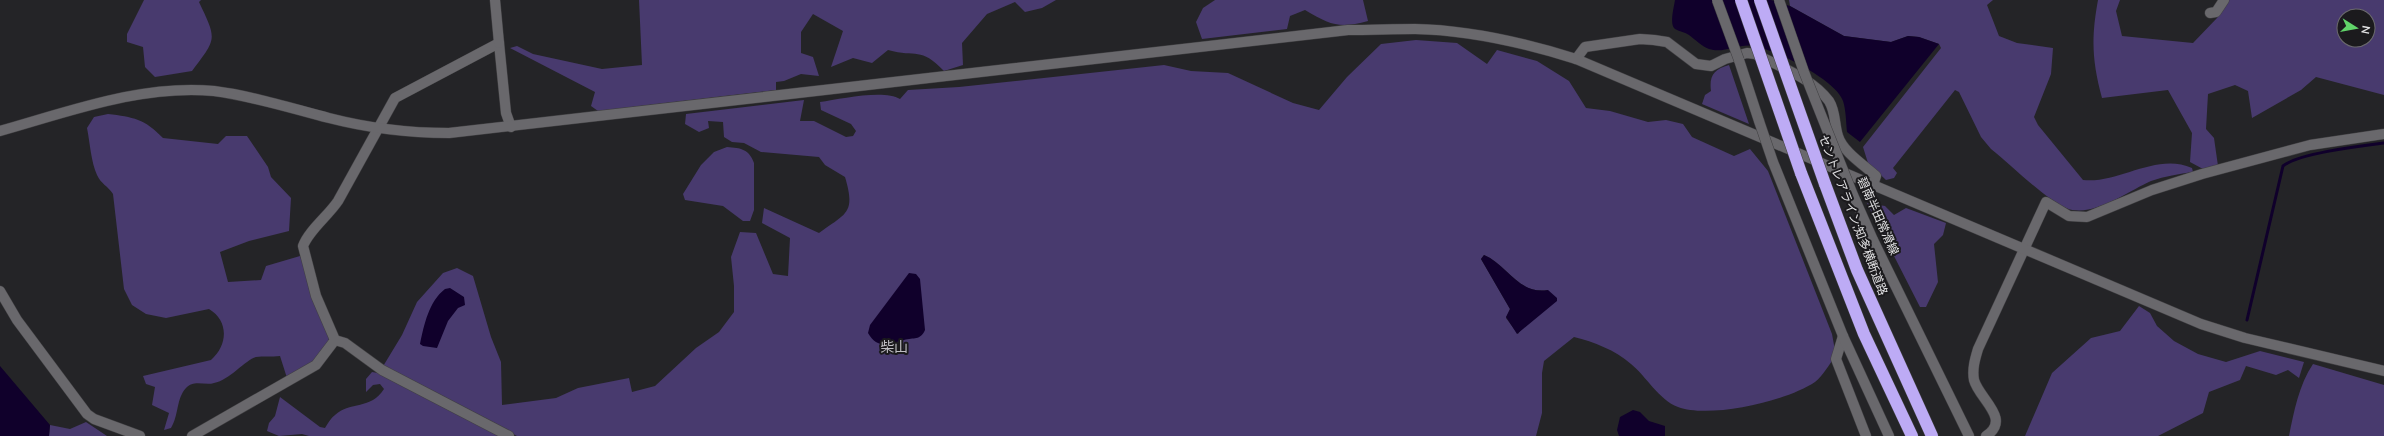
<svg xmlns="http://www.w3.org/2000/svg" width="2384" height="436" font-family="Mulish,'Noto Sans JP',sans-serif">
  <rect width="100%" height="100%" fill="#242427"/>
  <path fill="#483a6e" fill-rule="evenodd" d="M 144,0 L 201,0 L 199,2 C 217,40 217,38 192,71 L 155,77 L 145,67 L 143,47 L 127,42 L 127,34 Z
    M 639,0 L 1056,0 L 1042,8 L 1025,12 L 1015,2 L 987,14 L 962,43 L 963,65 L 944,71 C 920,46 917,58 888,50 L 872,63 L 853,58 L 831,67 L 843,31 L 813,14 L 801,32 L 801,53 L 813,57 L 819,76 L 801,74 L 784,81 L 776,82 L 776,90 L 598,111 L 591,106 L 595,92 L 510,48 L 517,46 L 533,54 L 602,69 L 642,65 Z
    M 1215,0 L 1363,0 L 1368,21 C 1340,29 1330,25 1305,10 L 1290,16 L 1287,29 L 1202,39 L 1196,22 L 1203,8 Z
    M 1789,0 L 1993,0 L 1987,5 L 1999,36 L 2017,43 L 2053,48 L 2051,74 L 2034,117 L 2038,125 L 2083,180 C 2119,184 2156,152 2192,168 L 2193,172 C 2179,174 2165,176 2151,181 C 2128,191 2092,219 2066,208 C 2045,199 2010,164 1991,149 L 1981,137 L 1959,92 L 1955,90 L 1893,168 L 1897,173 L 1894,178 L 1886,180 L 1868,163 L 1863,147 L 1941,48 L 1939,44 L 1919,37 L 1908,36 L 1891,42 L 1844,36 L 1790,6 Z
    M 2098,0 L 2120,0 L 2116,11 L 2122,36 L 2193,43 L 2217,18 L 2228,0 L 2384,0 L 2384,95 L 2316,77 L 2301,90 L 2252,118 L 2248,91 L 2235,85 L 2208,94 L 2206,129 L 2214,138 L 2218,166 L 2203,169 L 2190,162 L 2192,133 L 2168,90 L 2102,98 C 2092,61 2091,38 2098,0 ZM 2344,16 L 2368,16 L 2368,40 L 2344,40 Z
    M 1416,40 L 1457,43 L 1487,64 L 1497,50 L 1537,61 L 1569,81 L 1586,108 L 1610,111 L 1648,122 L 1666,120 L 1683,124 L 1692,137 L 1734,156 L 1750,149 L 1768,171 L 1832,334 L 1836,356 C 1829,364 1823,376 1815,382 C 1787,401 1710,419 1678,407 C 1659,400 1646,376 1631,364 C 1615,350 1594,342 1574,337 L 1544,361 L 1542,373 L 1542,413 L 1536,436 L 517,436 L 382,368 L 402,335 L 417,302 L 443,273 L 457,268 L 473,276 L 491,337 L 501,362 L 502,405 L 556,398 L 578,388 L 629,378 L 632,392 L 655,386 L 696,348 L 719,332 L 734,312 L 734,286 L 731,257 L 740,232 L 756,233 L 773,274 L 788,276 L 790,238 L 762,223 L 764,208 L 819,233 C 846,213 856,214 845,177 L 825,165 L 819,157 L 761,152 L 744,143 L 732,142 L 724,137 L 723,122 L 708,121 L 709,128 L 699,132 L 685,124 L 686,114 L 804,100 L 800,121 L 814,121 L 846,137 L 853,136 L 856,131 L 851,124 L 821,110 L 820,102 C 840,99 884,89 900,99 L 908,90 L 959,87 L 1164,65 L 1191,71 L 1228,73 L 1293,103 L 1319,110 L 1347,77 L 1381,44 ZM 1484,255 C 1508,265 1518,295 1548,290 L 1518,334 L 1506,318 L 1510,309 L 1481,259 Z
    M 1729,65 L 1749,124 L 1702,104 L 1705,95 L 1711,91 C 1709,76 1714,69 1729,65 Z
    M 108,114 C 133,117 145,119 163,138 L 218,144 L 226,136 L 247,136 L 268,167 L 271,177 L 291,198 L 289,231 L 249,241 L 220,252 L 228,282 L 261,280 L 266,266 L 300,256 L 330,336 C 323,358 305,367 287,378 L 280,356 C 272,357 263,356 256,357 C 245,360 230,380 214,383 C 205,386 194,379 186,388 C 176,399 179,415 171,428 L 164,430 L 169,413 L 152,405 L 155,387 L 146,384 L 143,376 L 211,360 C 228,345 229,321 209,309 L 166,318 L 146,314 L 132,305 L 124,289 L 113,194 C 108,186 101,184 97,175 C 91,162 90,143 87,128 L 94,117 Z
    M 727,147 C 741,148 749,149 754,163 L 754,210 L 750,221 L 743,221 L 723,206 L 685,200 L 683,194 L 701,165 L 714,152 Z
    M 1867,203 L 1885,206 L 1894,215 L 1906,208 L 1946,223 L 1943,235 L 1934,244 L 1938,282 L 1926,307 L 1920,307 Z
    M 2139,306 L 2150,313 L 2157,326 L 2174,341 L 2198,354 L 2226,362 L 2260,351 L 2304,362 L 2299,378 L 2288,370 L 2276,375 L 2246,366 L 2240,380 L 2209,392 L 2203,413 L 2158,436 L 2025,436 L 2052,373 L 2091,338 L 2120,331 Z
    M 2313,364 L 2384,385 L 2384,436 L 2289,436 C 2294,411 2299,385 2313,364 Z
    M 372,372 L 378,373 L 501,436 L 309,436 L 302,434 L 279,436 L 267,431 L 269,423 L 275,416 L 280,397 L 320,427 L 325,428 C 328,423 331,418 335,415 C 350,401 371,410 384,389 L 380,384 L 373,385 L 366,392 L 366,379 Z
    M 86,422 L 107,436 L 49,436 L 50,425 L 70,429 Z"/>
  <path fill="#10002b" d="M 1675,0 L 1771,0 L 1790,6 L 1844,36 L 1891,42 L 1908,36 L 1919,37 L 1939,44 L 1860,142 L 1847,132 C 1846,122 1846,110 1843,101 C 1836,80 1776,50 1754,46 C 1739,43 1724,54 1709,49 C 1701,46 1696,40 1689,35 C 1685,32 1680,32 1675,29 C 1669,25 1674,7 1675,0 Z
    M 1484,255 C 1508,265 1518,295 1548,290 L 1557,298 L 1557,301 L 1517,334 L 1506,317 L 1510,309 L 1481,259 Z
    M 909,273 L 916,274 L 920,279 L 925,330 C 920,341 914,337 904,340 C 889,344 878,350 868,333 L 870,325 Z
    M 450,288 L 464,297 L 465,305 L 458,308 L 448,321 L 437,348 L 423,346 L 420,344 C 424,325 429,301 445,289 Z
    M 0,366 L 50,425 L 49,436 L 0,436 Z
    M 1633,410 L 1640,412 L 1649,421 L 1665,426 L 1665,436 L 1619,436 L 1617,430 L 1620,417 Z"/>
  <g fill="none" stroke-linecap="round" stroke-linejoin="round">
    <path stroke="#10002b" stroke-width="3" d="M 2247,320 L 2283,166 C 2299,153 2361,146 2384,143"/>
    <g stroke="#414043" stroke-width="11">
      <path id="street" d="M 2210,13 L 2216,12 L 2224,0
        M 1576,59 L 1585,47 L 1640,39 L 1654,40 L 1667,42 L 1696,64 L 1711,66 L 1725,59 L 1747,53 L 1755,54 C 1780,67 1812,78 1829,101 C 1836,112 1834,124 1838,136 C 1843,152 1864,165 1876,176 L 1873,185
        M 0,291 L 17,320 L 87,414 L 94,419 L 140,436
        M 1843,336 L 1836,359 L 1866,436
        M 192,436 L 316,365 L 335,340
        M 509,436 L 382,370 L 345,343 L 335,340 L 316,296 L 303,246 C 309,230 328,216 338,201 L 395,98 L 499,43 L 506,113 L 511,127
        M 1986,436 C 2012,419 1979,399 1974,380 C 1972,369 1975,359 1978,349 L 2046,202 L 2069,216 L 2087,217 L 2152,190 L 2202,174 L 2310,145 L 2384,134"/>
    </g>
    <g stroke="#414043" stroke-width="11">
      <path id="secondary" d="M 495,0 L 499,43
        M 1739,60 L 1759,121
        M 0,131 C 68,112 142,84 214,91 C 253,96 290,108 329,118 C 368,128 408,133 449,133 L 1348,30 C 1371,30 1393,29 1415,29 C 1470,30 1525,43 1576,59 L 2201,324 L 2245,338 L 2384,371
        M 1773,162 L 1843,336 L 1889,436
        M 1853,195 L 1873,240 L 1969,436"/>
    </g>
    <g stroke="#414043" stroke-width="13">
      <path id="highway" d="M 1801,173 L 1864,334 L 1912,436
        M 1825,184 L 1857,270 L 1932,436"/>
    </g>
    <use href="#street" stroke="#69686c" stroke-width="10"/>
    <use href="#secondary" stroke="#69686c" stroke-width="10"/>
    <use href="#highway" stroke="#bdabf5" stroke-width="12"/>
    <g stroke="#414043" stroke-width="11" stroke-linecap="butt">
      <path id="secondary-bridge" d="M 1717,0 L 1739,60
        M 1779,0 L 1804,72 L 1853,195
        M 1759,121 L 1773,162"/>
    </g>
    <g stroke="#414043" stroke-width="13" stroke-linecap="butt">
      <path id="highway-bridge" d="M 1741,0 L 1801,173
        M 1760,0 L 1825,184"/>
    </g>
    <use href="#secondary-bridge" stroke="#69686c" stroke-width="10"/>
    <use href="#highway-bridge" stroke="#bdabf5" stroke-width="12"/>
  </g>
  <g text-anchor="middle" stroke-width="4" stroke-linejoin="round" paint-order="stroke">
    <g font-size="12" fill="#e2e2e4" stroke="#1b1a1d">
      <text transform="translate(1853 215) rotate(69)" y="4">セントレアライン;知多横断道路</text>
      <text transform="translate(1878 216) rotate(66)" y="4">碧南半田常滑線</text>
    </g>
    <g font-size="14" fill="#bebdc2" stroke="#1b1a1d">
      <text x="894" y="352">柴山</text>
    </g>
  </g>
  <g transform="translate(2356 28) rotate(101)"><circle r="19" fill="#1b1a1d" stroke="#6b6a6d"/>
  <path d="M0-3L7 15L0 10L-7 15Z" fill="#61d46a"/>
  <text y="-6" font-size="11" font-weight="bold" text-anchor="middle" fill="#e2e2e4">N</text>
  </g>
</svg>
